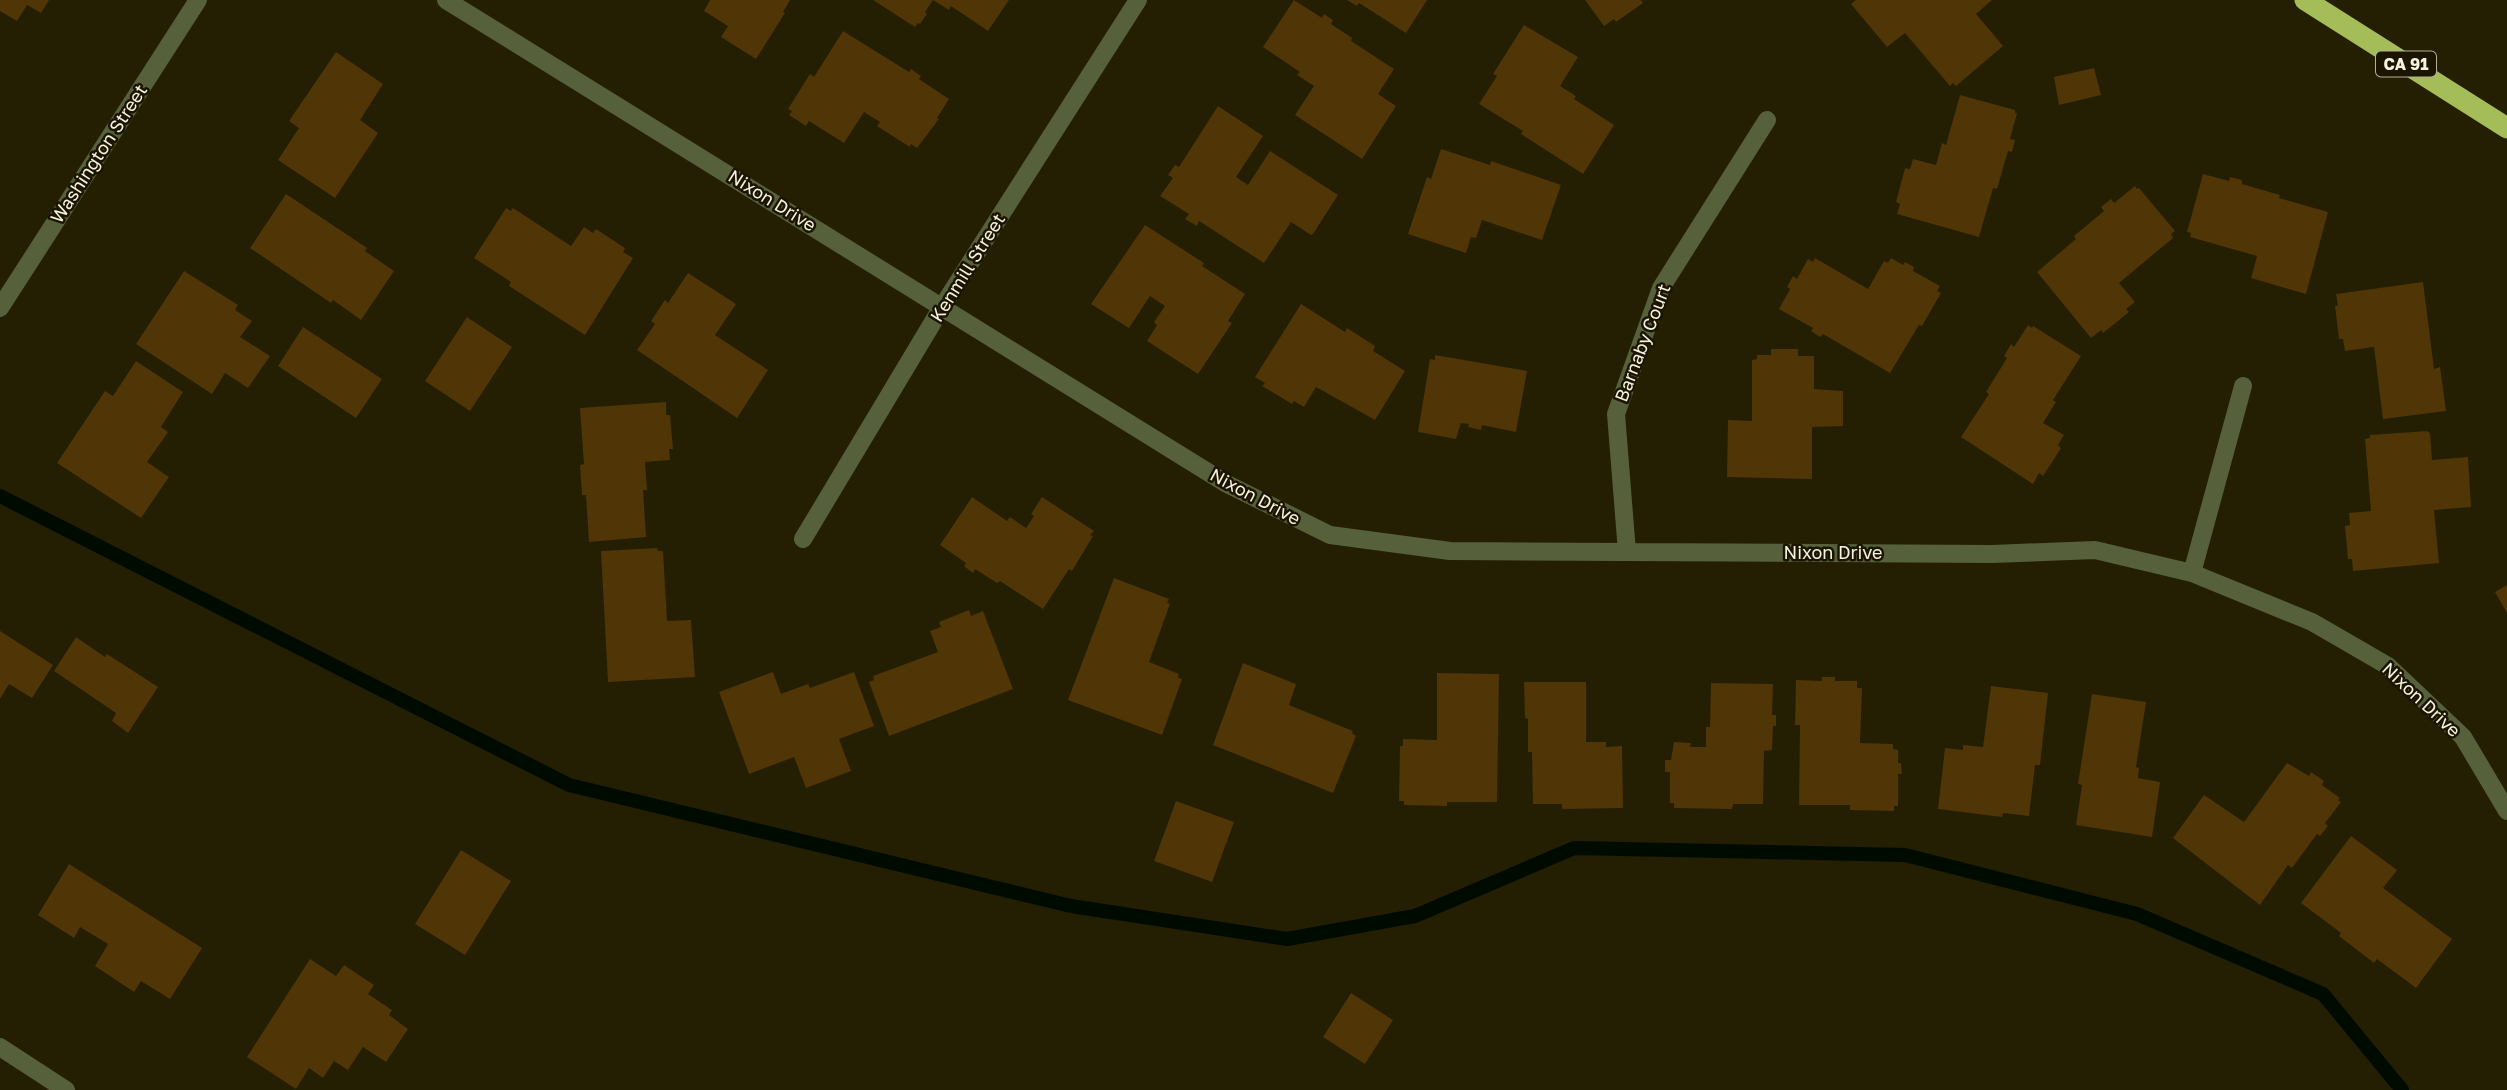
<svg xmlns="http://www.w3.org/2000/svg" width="2507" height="1090" font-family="'Golos Text',sans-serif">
  <rect width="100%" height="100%" fill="#241e03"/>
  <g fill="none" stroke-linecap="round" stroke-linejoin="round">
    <path stroke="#000b00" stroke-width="14" d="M 0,496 L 569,785 L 1071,906 L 1287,939 L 1415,916 L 1574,848 L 1905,855 L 2137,914 L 2323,994 L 2402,1090"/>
  </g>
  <path fill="#503506" d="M 0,0 L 49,0 L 41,13 L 27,5 L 17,21 L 0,11 Z
    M 710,0 L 790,0 L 783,12 L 785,13 L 756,59 L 721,37 L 728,26 L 704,11 Z
    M 873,0 L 933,0 L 925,12 L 927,14 L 920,24 L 918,23 L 915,27 Z
    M 933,0 L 1009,0 L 988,31 L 951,6 L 949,10 Z
    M 1294,0 L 1322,18 L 1324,14 L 1333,20 L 1331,24 L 1352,38 L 1351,41 L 1394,69 L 1378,94 L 1396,106 L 1362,159 L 1295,115 L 1314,86 L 1297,75 L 1300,72 L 1263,47 Z
    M 1347,0 L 1427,0 L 1406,33 L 1359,3 L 1357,6 Z
    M 1585,0 L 1641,0 L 1643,3 L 1616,22 L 1614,19 L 1604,26 Z
    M 1856,0 L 1992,0 L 1976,14 L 2003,46 L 1956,86 L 1953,83 L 1950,86 L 1905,33 L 1887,47 L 1851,4 Z
    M 1524,25 L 1578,57 L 1560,86 L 1576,96 L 1574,99 L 1614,125 L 1583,174 L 1521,134 L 1523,131 L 1479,104 L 1497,76 L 1493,74 Z
    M 843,31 L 909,72 L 911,69 L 921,76 L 919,79 L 949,99 L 937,118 L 939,119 L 917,148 L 911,144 L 910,147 L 877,126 L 880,122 L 864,112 L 844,143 L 809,121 L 806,126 L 789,115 L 792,111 L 788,109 L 810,74 L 814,77 Z
    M 336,52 L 383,84 L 360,120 L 378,133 L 335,198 L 278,160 L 299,128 L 289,121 Z
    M 2094,68 L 2101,95 L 2059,105 L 2054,77 Z
    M 1960,95 L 2015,110 L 2015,113 L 2017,113 L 2010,139 L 2015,140 L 2012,152 L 2008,151 L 1997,189 L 1993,188 L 1979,237 L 1897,214 L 1900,204 L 1896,202 L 1905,168 L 1910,169 L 1913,159 L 1936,165 L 1942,143 L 1946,145 Z
    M 1218,106 L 1263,136 L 1236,177 L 1248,185 L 1270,151 L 1338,195 L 1313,234 L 1311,235 L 1291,222 L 1264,263 L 1199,221 L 1197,226 L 1185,219 L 1189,214 L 1160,196 L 1173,178 L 1168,175 L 1175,165 L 1179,167 Z
    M 1441,149 L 1490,165 L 1491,161 L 1561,185 L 1542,240 L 1482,220 L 1476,238 L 1471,237 L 1466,253 L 1408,234 L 1427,177 L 1431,179 Z
    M 2203,174 L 2229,181 L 2230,177 L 2242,180 L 2242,184 L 2280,195 L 2279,198 L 2328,212 L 2306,294 L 2251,278 L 2257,256 L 2190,237 L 2191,233 L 2187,232 Z
    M 2135,186 L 2137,189 L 2139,188 L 2175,231 L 2171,234 L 2173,238 L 2119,283 L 2135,302 L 2126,309 L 2129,312 L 2103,333 L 2101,330 L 2091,338 L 2037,272 L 2076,239 L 2074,236 L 2104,211 L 2101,207 L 2111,199 L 2114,203 Z
    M 286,194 L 367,248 L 365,251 L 394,271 L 361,320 L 333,300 L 331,303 L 250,248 Z
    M 506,208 L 511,211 L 513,208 L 571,246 L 584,227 L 593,233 L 596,229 L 625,248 L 623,252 L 633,258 L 585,335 L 509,286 L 511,282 L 474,258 Z
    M 1145,225 L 1204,263 L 1202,266 L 1245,294 L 1228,321 L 1232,323 L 1198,374 L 1147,341 L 1157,325 L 1154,322 L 1165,306 L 1150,296 L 1129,328 L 1091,304 Z
    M 1815,258 L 1868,289 L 1884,261 L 1888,263 L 1891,258 L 1903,265 L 1905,262 L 1914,267 L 1913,271 L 1940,286 L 1937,291 L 1941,293 L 1922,326 L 1919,325 L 1890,373 L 1823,334 L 1820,337 L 1811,331 L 1813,328 L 1779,309 L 1790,289 L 1787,287 L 1793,276 L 1797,279 L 1808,259 L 1813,262 Z
    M 184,271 L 238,305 L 235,310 L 252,321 L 240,337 L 270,356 L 248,388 L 225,373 L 212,394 L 136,344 Z
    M 688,273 L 736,304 L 715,335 L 768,370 L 737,418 L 637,350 L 655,324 L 651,321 L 665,300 L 668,303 Z
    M 2423,282 L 2434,369 L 2440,367 L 2446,411 L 2383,419 L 2374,347 L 2345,351 L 2343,339 L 2339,339 L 2335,306 L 2338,306 L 2336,294 Z
    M 1301,304 L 1345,332 L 1347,328 L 1375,346 L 1373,351 L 1405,371 L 1375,420 L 1316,387 L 1304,407 L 1294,401 L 1292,404 L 1262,386 L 1265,383 L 1255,377 Z
    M 467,317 L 512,347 L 470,411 L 425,381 Z
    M 2028,325 L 2032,328 L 2033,326 L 2081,356 L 2053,400 L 2056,402 L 2043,423 L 2064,435 L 2058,445 L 2061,448 L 2043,476 L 2039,473 L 2033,484 L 1961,437 L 1989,394 L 1986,392 L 2007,358 L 2004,356 L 2011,344 L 2014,347 Z
    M 303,327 L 382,379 L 356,418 L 278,366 Z
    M 1771,349 L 1798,349 L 1798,356 L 1814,356 L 1814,389 L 1843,391 L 1843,426 L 1812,427 L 1812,479 L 1727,477 L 1728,420 L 1752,421 L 1752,360 L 1757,359 L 1757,355 L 1771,355 Z
    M 1435,355 L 1527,371 L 1516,432 L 1482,425 L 1481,430 L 1468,427 L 1469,424 L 1461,423 L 1456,439 L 1418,432 L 1430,359 L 1435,360 Z
    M 136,361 L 183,392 L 161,427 L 168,432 L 147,462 L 169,477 L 141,518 L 57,463 L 105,391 L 113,396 Z
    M 666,402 L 666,415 L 670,415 L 673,449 L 669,449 L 670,460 L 645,462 L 647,490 L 643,490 L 646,537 L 589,542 L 586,495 L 582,495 L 580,465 L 584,464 L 580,408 Z
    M 2427,431 L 2430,433 L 2432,460 L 2468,457 L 2471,507 L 2434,510 L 2439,563 L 2353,571 L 2352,559 L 2348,559 L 2345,526 L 2350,525 L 2349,513 L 2371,511 L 2365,439 L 2370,438 L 2370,435 Z
    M 972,497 L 1007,521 L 1010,517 L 1026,528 L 1034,516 L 1031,514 L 1042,497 L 1094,531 L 1090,535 L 1093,536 L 1072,571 L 1069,569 L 1043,609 L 1000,581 L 997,583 L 975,569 L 973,573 L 964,566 L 966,563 L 940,545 Z
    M 657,548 L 658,551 L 663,551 L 667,621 L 691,620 L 695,677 L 608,682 L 601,551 Z
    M 1114,578 L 1169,599 L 1167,603 L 1170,604 L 1149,662 L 1179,674 L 1178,678 L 1182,679 L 1162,735 L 1068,700 Z
    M 2507,585 L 2507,613 L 2495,592 Z
    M 969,610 L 971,616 L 983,611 L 1013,689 L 889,736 L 869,682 L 874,680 L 873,676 L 938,652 L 930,631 L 941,627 L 939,622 Z
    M 0,631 L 53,665 L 32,698 L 9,684 L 0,699 Z
    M 76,637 L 105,657 L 107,654 L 158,687 L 128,733 L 112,721 L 116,713 L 54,671 Z
    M 1243,663 L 1296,684 L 1289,705 L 1353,731 L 1352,733 L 1356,736 L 1333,793 L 1213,745 Z
    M 773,672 L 781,694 L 808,684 L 810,688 L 854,672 L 874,726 L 839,739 L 851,771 L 806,788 L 794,757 L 749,774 L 719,692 Z
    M 1437,673 L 1499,674 L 1497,802 L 1447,802 L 1447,806 L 1404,805 L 1404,801 L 1399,801 L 1400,746 L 1403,746 L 1403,739 L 1437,740 Z
    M 1822,677 L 1835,677 L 1835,681 L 1857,681 L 1857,688 L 1862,688 L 1860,743 L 1893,744 L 1893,749 L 1898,750 L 1898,763 L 1901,763 L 1902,774 L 1898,774 L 1898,806 L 1894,806 L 1894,811 L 1850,810 L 1850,805 L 1799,805 L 1800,725 L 1795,725 L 1796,680 L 1822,681 Z
    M 1524,682 L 1586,682 L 1586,742 L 1606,742 L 1606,747 L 1622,746 L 1623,808 L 1562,809 L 1562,804 L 1533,804 L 1532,752 L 1528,752 L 1528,719 L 1525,718 Z
    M 1711,683 L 1773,684 L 1772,715 L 1776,715 L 1776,726 L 1773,726 L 1772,750 L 1764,751 L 1763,804 L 1733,804 L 1732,809 L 1674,808 L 1674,803 L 1670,803 L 1670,772 L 1665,772 L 1665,760 L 1671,760 L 1674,742 L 1691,743 L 1690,747 L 1706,747 L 1706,727 L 1710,727 Z
    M 1991,686 L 2048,693 L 2040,765 L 2035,765 L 2029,816 L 2003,813 L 2002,817 L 1938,809 L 1945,748 L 1963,750 L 1963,745 L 1983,747 Z
    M 2092,694 L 2146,702 L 2136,767 L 2139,768 L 2138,778 L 2160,782 L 2152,837 L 2076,825 L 2082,785 L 2078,784 Z
    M 2287,763 L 2309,776 L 2311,772 L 2324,781 L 2322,785 L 2340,798 L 2338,800 L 2341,802 L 2325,823 L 2328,826 L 2320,836 L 2317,834 L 2292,868 L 2288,865 L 2260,905 L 2173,838 L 2204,795 L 2244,822 Z
    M 1176,801 L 1234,822 L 1212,882 L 1154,861 Z
    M 2351,836 L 2397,870 L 2383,888 L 2452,939 L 2416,988 L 2377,959 L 2374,963 L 2339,936 L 2341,933 L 2301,903 Z
    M 461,850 L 511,881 L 465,955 L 415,924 Z
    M 69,864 L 202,948 L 170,999 L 141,981 L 134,992 L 95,966 L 108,944 L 80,927 L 74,938 L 38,915 Z
    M 310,959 L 336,976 L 344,965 L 374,985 L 368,994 L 392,1010 L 389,1015 L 408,1029 L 386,1062 L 363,1047 L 348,1070 L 334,1061 L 323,1078 L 309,1068 L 296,1089 L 247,1057 Z
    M 1351,993 L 1393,1020 L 1365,1064 L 1323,1037 Z"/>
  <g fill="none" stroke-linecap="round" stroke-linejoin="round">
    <path stroke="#56603b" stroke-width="18" d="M 446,0 L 1227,484 L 1330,535 L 1450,551 L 1992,554 L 2095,550 L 2192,573 L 2312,622 L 2388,666 L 2463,737 L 2507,811
      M 0,308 L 198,0
      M 803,539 L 942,307 L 1138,0
      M 1627,552 L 1616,414 L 1661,288 L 1767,120
      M 2192,573 L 2243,386
      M 0,1047 L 66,1090"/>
    <path stroke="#a5bd59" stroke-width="21" d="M 2305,0 L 2507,128"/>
  </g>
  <g text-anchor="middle" stroke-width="5" stroke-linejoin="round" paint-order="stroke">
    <rect fill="#1b1500" stroke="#b4b09e" stroke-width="2" x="2376" y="51.5" width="60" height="25" rx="5"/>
    <g font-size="16" font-weight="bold" fill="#f5f2e1">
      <text x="2406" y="70">CA 91</text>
    </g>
    <g font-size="18" fill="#f5f2e1" stroke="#1b1500">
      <text transform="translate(99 154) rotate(-57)" y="6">Washington Street</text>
      <text transform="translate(772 201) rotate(32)" y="6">Nixon Drive</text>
      <text transform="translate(968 268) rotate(-58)" y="6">Kenmill Street</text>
      <text transform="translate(1643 343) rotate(-69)" y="6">Barnaby Court</text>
      <text transform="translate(1255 497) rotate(28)" y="6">Nixon Drive</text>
      <text x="1833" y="559">Nixon Drive</text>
      <text transform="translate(2421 700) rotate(43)" y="6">Nixon Drive</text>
    </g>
  </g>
</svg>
